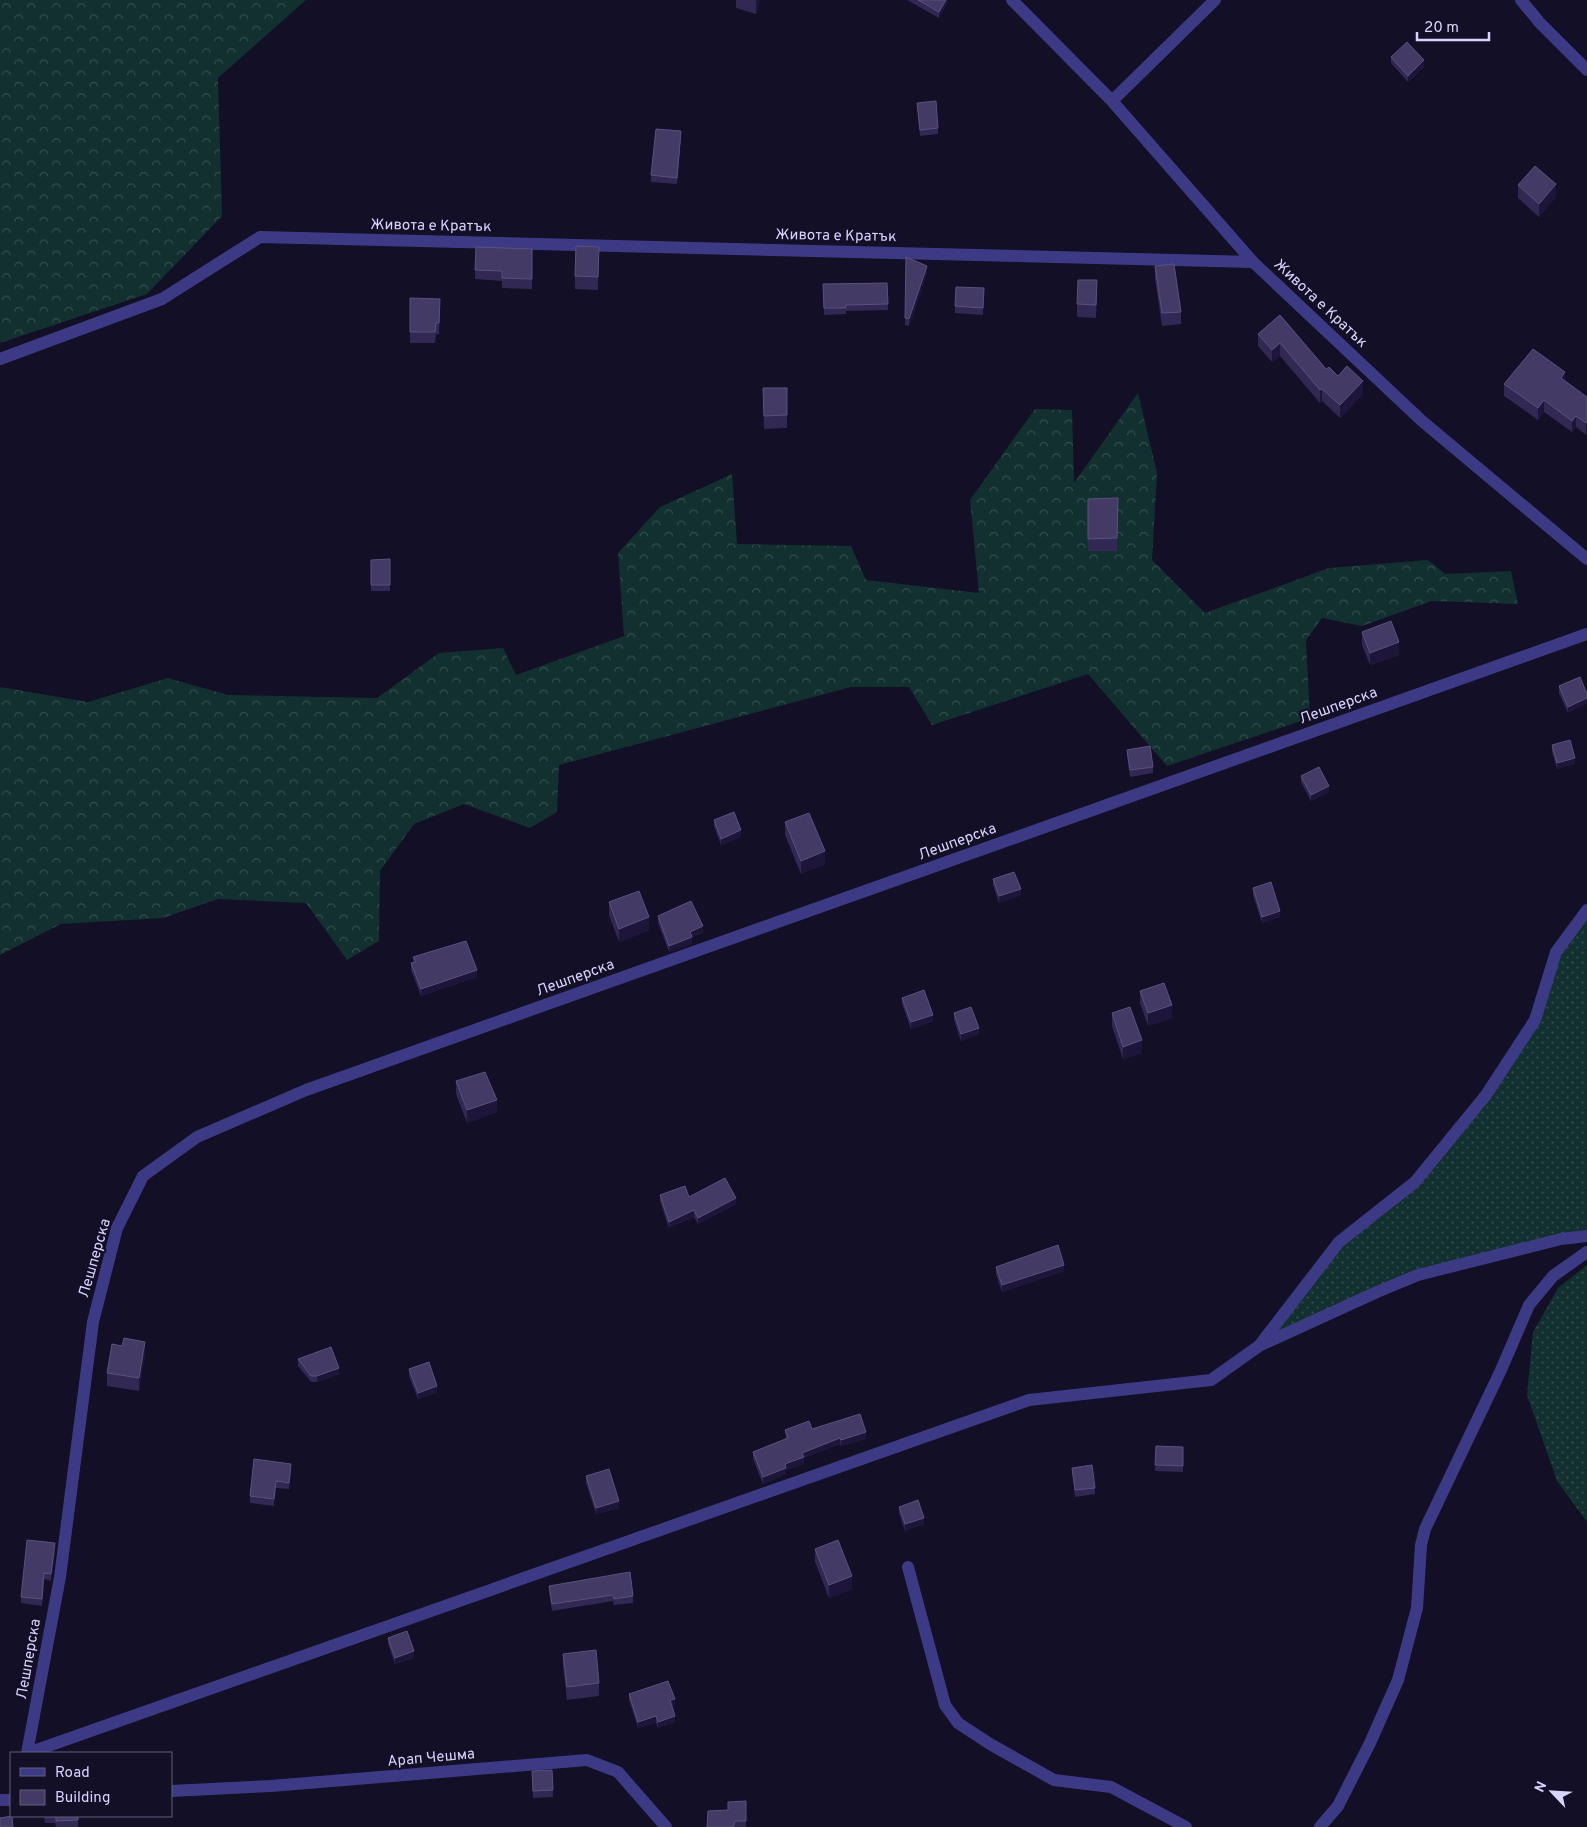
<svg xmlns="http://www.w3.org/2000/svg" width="1587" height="1827" font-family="Overpass,sans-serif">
  <defs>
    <pattern id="grass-dots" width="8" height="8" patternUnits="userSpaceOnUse" patternTransform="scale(1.25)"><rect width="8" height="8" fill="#12302f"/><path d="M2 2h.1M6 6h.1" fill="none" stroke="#344d4e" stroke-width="1.8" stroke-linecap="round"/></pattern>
    <pattern id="forest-crowns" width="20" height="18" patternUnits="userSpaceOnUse" patternTransform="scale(1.25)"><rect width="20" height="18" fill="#12302f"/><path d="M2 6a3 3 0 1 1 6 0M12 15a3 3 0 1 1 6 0" fill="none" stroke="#344d4e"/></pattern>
  </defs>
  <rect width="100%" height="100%" fill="#130f26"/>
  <path fill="url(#grass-dots)" d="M 1587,910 L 1587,1236 L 1418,1275 L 1259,1346 L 1339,1242 L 1415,1182 L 1535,1020 L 1556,952 Z
    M 1587,1265 L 1587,1522 L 1557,1481 L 1527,1395 L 1533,1332 L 1558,1288 Z"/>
  <path fill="url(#forest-crowns)" d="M 0,0 L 306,0 L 218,78 L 222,216 L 147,294 L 0,343 Z
    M 1138,393 L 1157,473 L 1152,560 L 1205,613 L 1329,568 L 1428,560 L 1445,574 L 1511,571 L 1518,604 L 1432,601 L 1362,626 L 1322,618 L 1306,640 L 1310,718 L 1167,766 L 1088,674 L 932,725 L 909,687 L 851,687 L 559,765 L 557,812 L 530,828 L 464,804 L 414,824 L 380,871 L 379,941 L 347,960 L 306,903 L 218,899 L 163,918 L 61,924 L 0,955 L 0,687 L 88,702 L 168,678 L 228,695 L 377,698 L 439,653 L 503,648 L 516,675 L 624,636 L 618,553 L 660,507 L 732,474 L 737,544 L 851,546 L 866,580 L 979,593 L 970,500 L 1035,409 L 1072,410 L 1074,483 Z"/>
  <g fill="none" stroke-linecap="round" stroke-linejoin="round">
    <path stroke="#3d3a85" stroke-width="12" d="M 1012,0 L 1112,101 L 1253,262
      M 1521,0 L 1540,23 L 1587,70
      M 1112,101 L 1215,0
      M 0,359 L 162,299 L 260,237 L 1253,262 L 1422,421 L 1587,559
      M 1261,1345 L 1377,1292 L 1418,1275 L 1561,1239 L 1587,1236
      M 908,1567 L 945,1705 L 958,1723 L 990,1744 L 1054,1780 L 1111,1787 L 1186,1827
      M 27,1753 L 60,1577 L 93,1322 L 117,1228 L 143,1176 L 197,1137 L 306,1090 L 1587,634
      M 28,1753 L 1029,1400 L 1211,1380 L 1259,1346 L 1339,1242 L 1415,1182 L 1486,1095 L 1535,1020 L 1556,952 L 1587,910
      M 171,1791 L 271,1786 L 587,1760 L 618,1772 L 666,1827
      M 0,1800 L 11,1800
      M 1320,1827 L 1338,1806 L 1370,1743 L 1398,1680 L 1417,1608 L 1421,1545 L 1425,1529 L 1501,1370 L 1529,1305 L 1553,1276 L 1587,1252"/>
  </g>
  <path fill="#312854" d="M 736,0 L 760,0 L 756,14 L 736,8 Z
    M 907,0 L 948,0 L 948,2 L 939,18 Z
    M 1391,57 L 1424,67 L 1408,82 L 1391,63 Z
    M 917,103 L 938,128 L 938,134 L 920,136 Z
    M 681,137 L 677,184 L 651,182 L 651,175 Z
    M 1518,185 L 1556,197 L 1539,217 L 1518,198 Z
    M 532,249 L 532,289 L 502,288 L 502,281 L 475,279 L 475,270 Z
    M 906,257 L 927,273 L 909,326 L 905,325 Z
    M 599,260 L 598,290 L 575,289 L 575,276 Z
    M 1155,266 L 1181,312 L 1181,324 L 1162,326 L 1155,279 Z
    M 887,283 L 888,310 L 846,311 L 846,314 L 824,315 L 823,284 Z
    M 984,288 L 983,315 L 955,313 L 955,306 Z
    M 1097,293 L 1096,318 L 1077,317 L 1077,304 Z
    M 410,298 L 440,309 L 439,334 L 436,334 L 435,343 L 410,343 Z
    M 1280,315 L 1326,369 L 1338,376 L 1363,394 L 1340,418 L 1322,401 L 1320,403 L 1280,356 L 1272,362 L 1258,346 L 1258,334 Z
    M 1565,381 L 1587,397 L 1587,433 L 1586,435 L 1576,427 L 1572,432 L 1544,412 L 1538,420 L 1504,396 L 1504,384 Z
    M 763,388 L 787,388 L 787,428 L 764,429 Z
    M 1118,498 L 1117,551 L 1088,551 L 1088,499 Z
    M 390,559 L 390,591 L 371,591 L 371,560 Z
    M 1362,632 L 1399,655 L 1370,665 L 1362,645 Z
    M 1580,677 L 1568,713 L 1559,693 L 1559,686 Z
    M 1552,745 L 1575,764 L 1557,769 L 1552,752 Z
    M 1127,750 L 1153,767 L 1153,773 L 1130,777 L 1127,756 Z
    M 1301,776 L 1329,792 L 1311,801 L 1301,782 Z
    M 714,820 L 741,837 L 721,845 L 714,826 Z
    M 785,822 L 825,864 L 801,874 L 785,835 Z
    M 993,879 L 1021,895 L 999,903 L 993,885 Z
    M 1253,888 L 1280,917 L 1262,923 L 1253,895 Z
    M 609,902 L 649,930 L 619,942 L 609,915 Z
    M 658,916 L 703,933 L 692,937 L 692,944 L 669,952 L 658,923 Z
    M 413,957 L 477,977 L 421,996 L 411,970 L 411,963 L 413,962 Z
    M 1140,991 L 1172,1018 L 1148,1026 L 1140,1003 Z
    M 902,998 L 933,1021 L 911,1029 L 902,1004 Z
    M 954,1013 L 979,1034 L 961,1041 L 954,1020 Z
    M 1112,1013 L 1142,1053 L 1123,1059 L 1112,1026 Z
    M 456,1081 L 497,1112 L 467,1123 L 456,1094 Z
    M 660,1195 L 689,1197 L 736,1204 L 698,1224 L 694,1217 L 669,1228 L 660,1201 Z
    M 996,1267 L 1064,1271 L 1002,1292 L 996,1274 Z
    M 145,1354 L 139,1391 L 107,1386 L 107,1373 Z
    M 298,1359 L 339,1374 L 317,1382 L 311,1382 L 298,1366 Z
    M 409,1369 L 437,1392 L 418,1399 L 409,1376 Z
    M 812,1429 L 866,1439 L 841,1446 L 840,1444 L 804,1458 L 804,1464 L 786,1470 L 786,1474 L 763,1484 L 753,1459 L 753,1452 L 786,1439 L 785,1430 Z
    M 1156,1446 L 1183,1447 L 1183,1472 L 1155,1471 Z
    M 1072,1468 L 1095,1488 L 1095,1494 L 1075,1497 Z
    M 291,1470 L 289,1489 L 276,1488 L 274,1506 L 250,1503 L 250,1496 Z
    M 586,1476 L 619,1508 L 596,1514 L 586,1483 Z
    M 899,1507 L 924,1524 L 905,1531 L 899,1513 Z
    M 815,1549 L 852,1589 L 829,1598 L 815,1562 Z
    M 55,1550 L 51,1581 L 44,1579 L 42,1606 L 21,1603 L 21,1597 Z
    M 549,1586 L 633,1596 L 633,1603 L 614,1605 L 613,1601 L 552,1611 L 549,1592 Z
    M 388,1638 L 414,1658 L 395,1664 L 388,1644 Z
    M 563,1654 L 599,1683 L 599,1696 L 567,1700 L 563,1666 Z
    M 629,1694 L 675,1705 L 672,1706 L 675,1722 L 658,1728 L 656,1723 L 638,1728 L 629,1700 Z
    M 552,1770 L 553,1797 L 533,1798 L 532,1771 Z
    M 746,1801 L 746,1827 L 707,1827 Z
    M 44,1816 L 78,1816 L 78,1827 L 56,1827 L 55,1823 L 45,1823 Z"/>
  <path fill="#1d163a" d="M 756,0 L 760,0 L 756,14 Z
    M 946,0 L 948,0 L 948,2 L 939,18 L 939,12 Z
    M 1424,60 L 1424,67 L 1408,82 L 1408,76 Z
    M 1556,184 L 1556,197 L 1539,217 L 1539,204 Z
    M 599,247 L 599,260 L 598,290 L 598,277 Z
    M 927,266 L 927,273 L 909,326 L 909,319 Z
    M 1280,343 L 1280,356 L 1272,362 L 1272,350 Z
    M 1565,372 L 1565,383 L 1561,378 Z
    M 1363,381 L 1363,394 L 1340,418 L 1340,405 Z
    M 1322,389 L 1322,401 L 1320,403 L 1320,390 Z
    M 1544,400 L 1544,412 L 1538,420 L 1538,408 Z
    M 1576,416 L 1576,427 L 1572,432 L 1572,421 Z
    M 1587,422 L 1587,433 L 1586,435 L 1586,423 Z
    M 1399,642 L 1399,655 L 1370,665 L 1370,653 Z
    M 1587,698 L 1587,704 L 1568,713 L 1568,707 Z
    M 1575,758 L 1575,764 L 1557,769 L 1557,763 Z
    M 1329,786 L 1329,792 L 1311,801 L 1311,795 Z
    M 741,830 L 741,837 L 721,845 L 721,839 Z
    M 825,851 L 825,864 L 801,874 L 801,861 Z
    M 1021,889 L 1021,895 L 999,903 L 999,896 Z
    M 1280,911 L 1280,917 L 1262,923 L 1262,917 Z
    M 649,917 L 649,930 L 619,942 L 619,929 Z
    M 703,926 L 703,933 L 692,938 L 692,937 L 692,944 L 669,952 L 669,946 L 690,932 Z
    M 477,970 L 477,977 L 421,996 L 421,989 Z
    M 1172,1005 L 1172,1018 L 1148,1026 L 1148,1013 Z
    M 933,1015 L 933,1021 L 911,1029 L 911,1022 Z
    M 979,1028 L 979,1034 L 961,1041 L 961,1034 Z
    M 1142,1040 L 1142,1053 L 1123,1059 L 1123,1047 Z
    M 497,1100 L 497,1112 L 467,1123 L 467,1110 Z
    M 736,1198 L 736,1204 L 698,1224 L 698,1218 Z
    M 694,1210 L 694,1217 L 669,1228 L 669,1222 Z
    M 1064,1265 L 1064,1271 L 1002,1292 L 1002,1285 Z
    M 145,1342 L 145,1354 L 139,1391 L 139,1378 Z
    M 339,1368 L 339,1374 L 317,1382 L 317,1376 Z
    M 437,1386 L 437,1392 L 418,1399 L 418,1393 Z
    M 866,1432 L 866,1439 L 841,1446 L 841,1440 Z
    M 840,1438 L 840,1444 L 804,1458 L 804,1464 L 786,1470 L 786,1474 L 763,1484 L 763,1477 L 785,1464 L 802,1453 Z
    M 291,1464 L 291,1470 L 289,1489 L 289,1483 Z
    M 276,1481 L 276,1488 L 274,1506 L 274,1499 Z
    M 619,1501 L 619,1508 L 596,1514 L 596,1508 Z
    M 924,1518 L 924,1524 L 905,1531 L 905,1524 Z
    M 55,1543 L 55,1550 L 51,1581 L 51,1574 Z
    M 852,1576 L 852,1589 L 829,1598 L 829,1585 Z
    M 414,1651 L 414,1658 L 395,1664 L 395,1658 Z
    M 675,1699 L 675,1705 L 670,1707 L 670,1700 Z
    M 656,1716 L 656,1723 L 638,1728 L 638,1722 Z
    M 675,1716 L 675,1722 L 658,1728 L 658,1722 Z"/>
  <path fill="#433a66" stroke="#5a527e" d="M 918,0 L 946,0 L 939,12 Z
    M 1407,42 L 1424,60 L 1408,76 L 1391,57 Z
    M 936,101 L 938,128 L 920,130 L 917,103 Z
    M 656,129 L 681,131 L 677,178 L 651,175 Z
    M 1535,166 L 1556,184 L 1539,204 L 1518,185 Z
    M 576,246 L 599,247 L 598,277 L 575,276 Z
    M 476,247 L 532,249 L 532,279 L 502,278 L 502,271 L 475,270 Z
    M 906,257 L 927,266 L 909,319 L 905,318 Z
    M 1174,264 L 1181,312 L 1162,313 L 1155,266 Z
    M 1078,280 L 1097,280 L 1096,305 L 1077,304 Z
    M 887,283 L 888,304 L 846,305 L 846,308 L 824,308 L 823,284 Z
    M 956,287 L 984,288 L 983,308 L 955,306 Z
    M 410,298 L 440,299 L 439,323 L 436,323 L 435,332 L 410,332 Z
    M 1280,315 L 1326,369 L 1329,367 L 1338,376 L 1347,366 L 1363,381 L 1340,405 L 1322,389 L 1320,390 L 1280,343 L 1272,350 L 1258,334 Z
    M 1533,349 L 1565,372 L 1561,378 L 1587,397 L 1587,422 L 1586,423 L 1576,416 L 1572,421 L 1544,400 L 1538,408 L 1504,384 Z
    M 763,388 L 787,388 L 787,415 L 764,416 Z
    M 1118,498 L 1117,538 L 1088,539 L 1088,499 Z
    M 390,559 L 390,585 L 371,585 L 371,560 Z
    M 1391,621 L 1399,642 L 1370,653 L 1362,632 Z
    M 1580,677 L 1587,694 L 1587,698 L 1568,707 L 1559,686 Z
    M 1570,740 L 1575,758 L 1557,763 L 1552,745 Z
    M 1150,746 L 1153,767 L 1130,770 L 1127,750 Z
    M 1319,767 L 1329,786 L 1311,795 L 1301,776 Z
    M 734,812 L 741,830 L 721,839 L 714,820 Z
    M 809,813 L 825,851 L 801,861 L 785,822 Z
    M 1014,872 L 1021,889 L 999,896 L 993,879 Z
    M 1271,882 L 1280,911 L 1262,917 L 1253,888 Z
    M 639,891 L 649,917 L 619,929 L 609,902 Z
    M 691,901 L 703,926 L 690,932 L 692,937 L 669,946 L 658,916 Z
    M 466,941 L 477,970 L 421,989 L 411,963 L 416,962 L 413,957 Z
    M 1164,983 L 1172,1005 L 1148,1013 L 1140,991 Z
    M 924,990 L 933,1015 L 911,1022 L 902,998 Z
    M 971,1007 L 979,1028 L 961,1034 L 954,1013 Z
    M 1130,1007 L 1142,1040 L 1123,1047 L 1112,1013 Z
    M 485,1072 L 497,1100 L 467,1110 L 456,1081 Z
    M 725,1178 L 736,1198 L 698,1218 L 694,1210 L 669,1222 L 660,1195 L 685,1186 L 689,1197 Z
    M 1058,1245 L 1064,1265 L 1002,1285 L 996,1267 Z
    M 124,1338 L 145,1342 L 139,1378 L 107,1373 L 112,1344 L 122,1346 Z
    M 331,1347 L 339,1368 L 317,1376 L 311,1376 L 298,1359 Z
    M 429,1362 L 437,1386 L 418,1393 L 409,1369 Z
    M 860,1414 L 866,1432 L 841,1440 L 840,1438 L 802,1453 L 804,1457 L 785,1464 L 786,1468 L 763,1477 L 753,1452 L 788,1438 L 785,1430 L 809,1421 L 812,1429 Z
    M 1156,1446 L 1183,1447 L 1183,1466 L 1155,1465 Z
    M 254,1459 L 291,1464 L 289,1483 L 276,1481 L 274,1499 L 250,1496 Z
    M 1092,1465 L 1095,1488 L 1075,1490 L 1072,1468 Z
    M 609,1469 L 619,1501 L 596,1508 L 586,1476 Z
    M 918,1500 L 924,1518 L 905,1524 L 899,1507 Z
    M 27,1540 L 55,1543 L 51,1574 L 44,1573 L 42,1599 L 21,1597 Z
    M 838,1540 L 852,1576 L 829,1585 L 815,1549 Z
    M 630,1572 L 633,1596 L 614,1599 L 613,1595 L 552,1604 L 549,1586 Z
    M 407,1631 L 414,1651 L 395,1658 L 388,1638 Z
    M 596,1650 L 599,1683 L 567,1687 L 563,1654 Z
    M 668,1681 L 675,1699 L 670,1700 L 675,1716 L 658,1722 L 656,1716 L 638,1722 L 629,1694 Z
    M 552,1770 L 553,1790 L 533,1791 L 532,1771 Z
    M 746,1801 L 746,1821 L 735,1821 L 733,1827 L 707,1827 L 708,1811 L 728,1810 L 728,1802 Z
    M 12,1816 L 13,1827 L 0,1827 L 0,1818 Z
    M 56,1816 L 78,1816 L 78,1820 L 56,1821 Z"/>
  <g text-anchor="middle" stroke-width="4.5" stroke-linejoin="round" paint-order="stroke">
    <g font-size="15" fill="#d9d4ff" stroke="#130f26">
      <text transform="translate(431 225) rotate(1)" y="5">Живота е Кратък</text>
      <text transform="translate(836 235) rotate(1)" y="5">Живота е Кратък</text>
      <text transform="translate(1321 303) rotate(43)" y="5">Живота е Кратък</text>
      <text transform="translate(1338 705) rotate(-20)" y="5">Лешперска</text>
      <text transform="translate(957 841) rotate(-20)" y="5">Лешперска</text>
      <text transform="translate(575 977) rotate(-20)" y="5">Лешперска</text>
      <text transform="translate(94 1258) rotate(-74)" y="5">Лешперска</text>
      <text transform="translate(28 1659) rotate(-80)" y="5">Лешперска</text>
      <text transform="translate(431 1757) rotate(-5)" y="5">Арап Чешма</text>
    </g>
  </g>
  <rect x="10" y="1752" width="162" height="65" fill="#130f26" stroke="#625e7d"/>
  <rect x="20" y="1768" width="25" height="8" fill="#3d3a85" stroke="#625e7d"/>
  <text x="55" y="1777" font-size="15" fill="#d9d4ff">Road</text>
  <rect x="20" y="1790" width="25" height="15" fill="#433a66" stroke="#625e7d"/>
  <text x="55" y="1802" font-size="15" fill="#d9d4ff">Building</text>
  <g transform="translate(1552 1792) rotate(295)" stroke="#130f26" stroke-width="4" paint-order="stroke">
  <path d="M0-4L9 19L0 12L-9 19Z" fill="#d9d4ff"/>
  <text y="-8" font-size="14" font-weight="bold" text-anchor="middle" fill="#d9d4ff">N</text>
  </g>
  <path d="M1417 32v8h72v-8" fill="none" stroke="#d9d4ff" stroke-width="2.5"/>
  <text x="1424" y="32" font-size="15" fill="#d9d4ff" stroke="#130f26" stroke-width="4" paint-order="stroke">20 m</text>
</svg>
